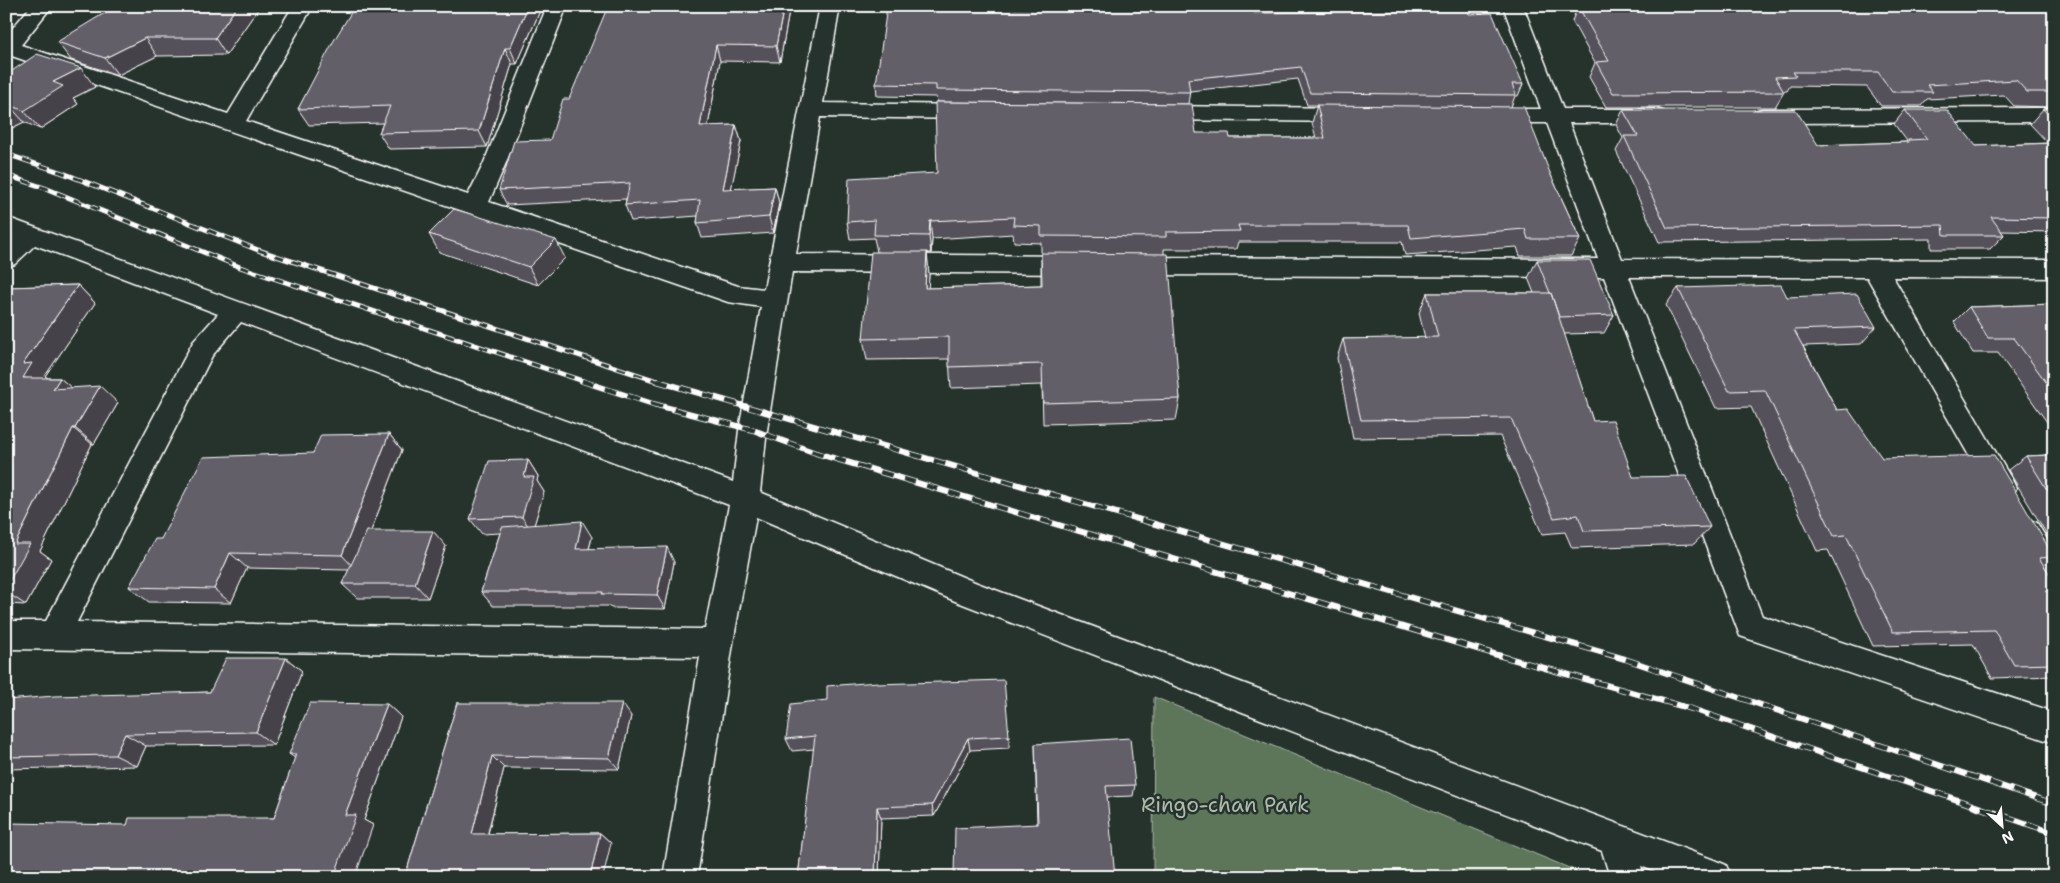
<svg xmlns="http://www.w3.org/2000/svg" width="2060" height="883" font-family="'Shantell Sans',sans-serif">
  <rect width="100%" height="100%" fill="#26332d"/>
  <filter id="ink" filterUnits="userSpaceOnUse"><feTurbulence type="fractalNoise" baseFrequency=".02" numOctaves="2"/><feDisplacementMap in="SourceGraphic" scale="10" xChannelSelector="R" yChannelSelector="G"/><feConvolveMatrix kernelMatrix="1 2 1 2 8 2 1 2 1" color-interpolation-filters="sRGB"/></filter>
  <g filter="url(#ink)">
    <path fill="#5d7458" stroke="#aebaac" d="M 1154,697 L 1591,877 L 1153,877 Z"/>
    <g fill="none" stroke-linecap="round" stroke-linejoin="round">
      <g stroke="#fff" stroke-width="3">
        <path id="minor" d="M 31,6 L 52,6 L 21,45 L 228,114 L 293,6 L 313,6 L 246,121 L 468,195 L 483,165 L 547,6 L 567,6 L 505,165 L 489,202 L 738,286 L 764,289 L 820,6 L 840,6 L 823,103 L 974,105 L 982,107 L 985,112 L 982,117 L 974,119 L 820,117 L 796,254 L 1078,256 L 1087,259 L 1090,265 L 1087,271 L 1078,274 L 792,272 L 767,430 L 760,492 L 977,583 L 1714,860 L 1726,865 L 1731,877 L 1668,877 L 1641,866 L 1644,877 L 1610,877 L 1602,851 L 955,601 L 756,517 L 733,643 L 697,877 L 663,877 L 700,657 L 6,649 L 6,621 L 46,621 L 193,342 L 218,314 L 35,245 L 15,264 L 6,267 L 6,243 L 13,237 L 6,234 L 6,217 L 733,482 L 739,430 L 761,307 L 728,302 L 6,54 L 6,36 ZM 241,322 L 729,505 L 705,629 L 77,622 L 212,356 Z
          M 1503,6 L 1523,6 L 1563,109 L 1656,109 L 1664,111 L 1667,116 L 1664,121 L 1656,123 L 1569,123 L 1622,259 L 2054,260 L 2054,278 L 1893,277 L 2012,480 L 2016,488 L 2012,496 L 2002,500 L 1992,496 L 1867,277 L 1629,277 L 1762,616 L 2054,712 L 2054,743 L 1740,636 L 1604,277 L 1131,275 L 1122,272 L 1119,266 L 1122,260 L 1131,257 L 1598,259 L 1547,123 L 1492,123 L 1484,121 L 1481,116 L 1484,111 L 1492,109 L 1541,109 Z
          M 1157,106 L 1351,108 L 1359,110 L 1362,115 L 1359,120 L 1351,122 L 1157,120 L 1149,118 L 1146,113 L 1149,108 Z
          M 2054,108 L 2054,122 L 1762,123 L 1754,121 L 1751,116 L 1754,111 L 1762,109 Z
          M 2027,519 L 2037,523 L 2054,551 L 2054,591 L 2043,587 L 2012,532 L 2017,523 Z"/>
      </g>
      <use href="#minor" fill="#26332d" fill-rule="evenodd"/>
      <g stroke="#fff" stroke-width="5">
        <path id="rail-far1" d="M 6,154 L 63,173 L 258,250 L 660,382
          M 6,175 L 45,188 L 240,267 L 586,382"/>
      </g>
      <g stroke="#fff" stroke-width="6">
        <path id="rail" d="M 582,381 L 653,404 L 753,430 L 816,453 L 1494,654 L 1692,709 L 2054,833
          M 657,381 L 1625,659 L 2054,804"/>
      </g>
      <use href="#rail-far1" stroke="#26332d" stroke-width="3" stroke-dasharray="9" stroke-linecap="butt"/>
      <use href="#rail" stroke="#26332d" stroke-width="4.5" stroke-dasharray="12" stroke-linecap="butt"/>
    </g>
    <path fill="#54515a" stroke="#fff" fill-rule="evenodd" d="M 260,6 L 226,55 L 157,56 L 118,75 L 71,60 L 57,42 Z
      M 355,6 L 542,6 L 517,64 L 512,64 L 487,147 L 389,149 L 379,133 L 383,123 L 309,125 L 298,109 Z
      M 790,6 L 780,62 L 720,61 L 708,126 L 736,125 L 741,141 L 731,189 L 775,187 L 779,203 L 773,233 L 702,238 L 697,223 L 698,216 L 631,221 L 625,205 L 626,199 L 507,205 L 499,190 L 550,140 L 569,99 Z
      M 1578,6 L 1631,9 L 1781,11 L 1849,9 L 1847,6 L 2054,6 L 2054,107 L 2014,106 L 2004,95 L 1927,99 L 1921,106 L 1881,106 L 1867,87 L 1790,86 L 1787,91 L 1784,91 L 1784,92 L 1775,107 L 1606,107 L 1589,77 L 1595,63 L 1572,21 Z
      M 936,9 L 1178,9 L 1254,13 L 1469,14 L 1523,84 L 1518,96 L 1515,96 L 1511,107 L 1550,173 L 1580,239 L 1571,256 L 1520,256 L 1517,247 L 1405,255 L 1402,242 L 1238,242 L 1236,249 L 1164,249 L 1164,253 L 1180,399 L 1176,420 L 1043,424 L 1042,385 L 951,388 L 949,359 L 867,360 L 863,339 L 877,252 L 874,238 L 850,239 L 847,222 L 937,173 L 1196,133 L 1230,138 L 1316,138 L 1312,123 L 1317,105 L 1307,105 L 1298,79 L 1190,91 L 1188,104 L 937,102 L 936,97 L 877,96 L 876,84 ZM 1013,234 L 1014,242 L 1041,243 L 1041,285 L 928,288 L 929,275 L 927,253 L 931,253 L 932,239 Z
      M 6,75 L 95,87 L 73,98 L 78,104 L 40,129 L 24,122 L 6,131 Z
      M 2043,109 L 2054,109 L 2054,232 L 2001,231 L 2004,235 L 1990,249 L 1931,249 L 1931,239 L 1659,242 L 1616,151 L 1623,138 L 1616,125 L 1623,110 L 1818,145 L 1906,142 L 1907,141 L 1894,124 L 1905,110 L 1976,146 L 2048,143 L 2030,124 Z
      M 429,234 L 565,258 L 538,285 L 439,252 Z
      M 1537,260 L 1614,315 L 1604,333 L 1564,334 L 1593,421 L 1633,477 L 1710,527 L 1694,544 L 1572,548 L 1565,532 L 1542,534 L 1500,436 L 1353,438 L 1337,358 L 1343,339 L 1425,338 L 1419,313 L 1427,293 L 1534,293 L 1528,278 Z
      M 78,285 L 95,303 L 45,376 L 48,378 L 60,378 L 71,388 L 118,403 L 94,444 L 92,444 L 40,551 L 51,559 L 26,605 L 6,604 L 6,287 Z
      M 1678,288 L 1787,297 L 1876,327 L 1861,344 L 1803,346 L 1837,410 L 1882,458 L 2054,558 L 2044,565 L 2054,581 L 2054,676 L 1992,678 L 1973,644 L 1873,646 L 1828,550 L 1817,551 L 1751,407 L 1716,408 L 1666,305 Z
      M 2054,304 L 2054,432 L 1998,353 L 1973,353 L 1954,322 L 1969,307 Z
      M 389,434 L 402,450 L 371,531 L 446,546 L 428,598 L 357,598 L 342,584 L 349,570 L 247,568 L 231,603 L 149,602 L 129,587 L 161,539 L 313,453 Z
      M 2053,450 L 2054,450 L 2054,546 L 2008,470 L 2026,456 L 2046,455 Z
      M 528,460 L 538,476 L 537,481 L 544,492 L 534,525 L 592,537 L 589,549 L 674,562 L 665,609 L 611,608 L 610,606 L 493,606 L 481,592 L 500,533 L 482,534 L 470,519 Z
      M 286,658 L 302,671 L 274,745 L 146,746 L 137,766 L 6,769 L 6,700 L 210,692 Z
      M 878,684 L 1009,736 L 1009,748 L 970,750 L 934,816 L 881,818 L 879,877 L 798,877 L 814,749 L 792,751 L 786,739 L 827,700 Z
      M 457,703 L 631,716 L 619,769 L 504,768 L 488,834 L 600,833 L 611,843 L 405,877 Z
      M 387,704 L 401,717 L 364,820 L 373,825 L 127,825 L 274,818 L 295,758 L 289,754 Z
      M 1035,744 L 1135,785 L 1133,796 L 1107,797 L 1037,824 Z"/>
    <path fill="#45424a" stroke="#fff" d="M 237,6 L 260,6 L 226,55 L 215,38 Z
      M 528,6 L 542,6 L 517,64 L 510,48 Z
      M 784,6 L 790,6 L 780,62 L 776,46 Z
      M 145,38 L 157,56 L 118,75 L 105,58 Z
      M 716,45 L 720,61 L 705,142 L 700,126 Z
      M 505,48 L 512,64 L 487,147 L 479,131 Z
      M 81,68 L 95,87 L 73,98 L 78,104 L 40,129 L 24,111 L 53,82 Z
      M 8,104 L 24,122 L 6,131 L 6,105 Z
      M 736,125 L 741,141 L 728,205 L 723,189 Z
      M 775,187 L 779,203 L 773,233 L 769,217 Z
      M 930,221 L 932,239 L 931,253 L 929,236 Z
      M 556,240 L 565,258 L 538,285 L 529,267 Z
      M 927,252 L 929,275 L 927,310 L 925,288 Z
      M 78,285 L 95,303 L 45,376 L 51,380 L 23,378 L 23,364 Z
      M 60,378 L 79,394 L 53,389 Z
      M 100,386 L 118,403 L 94,444 L 75,428 Z
      M 73,428 L 92,444 L 40,551 L 51,559 L 26,605 L 6,592 L 6,587 L 15,544 Z
      M 389,434 L 402,450 L 356,570 L 342,555 Z
      M 528,460 L 538,476 L 537,481 L 544,492 L 532,532 L 522,517 L 524,477 Z
      M 582,521 L 592,537 L 585,564 L 576,549 Z
      M 433,531 L 446,546 L 428,598 L 415,584 Z
      M 667,547 L 674,562 L 665,609 L 657,595 Z
      M 230,553 L 247,568 L 231,603 L 214,589 Z
      M 286,658 L 302,671 L 274,745 L 256,732 Z
      M 622,703 L 631,716 L 619,769 L 609,758 Z
      M 387,704 L 401,717 L 364,820 L 373,825 L 355,877 L 334,877 L 345,815 Z
      M 125,734 L 146,746 L 137,766 L 115,755 Z
      M 968,738 L 970,750 L 934,816 L 932,805 Z
      M 492,756 L 504,768 L 485,844 L 472,834 Z
      M 877,807 L 881,818 L 879,877 L 875,877 Z
      M 600,833 L 611,843 L 603,877 L 590,877 Z"/>
    <path fill="#625e69" stroke="#fff" d="M 116,6 L 237,6 L 215,38 L 145,38 L 105,58 L 57,42 Z
      M 355,6 L 528,6 L 510,48 L 505,48 L 479,131 L 379,133 L 390,106 L 298,109 L 333,42 Z
      M 608,6 L 784,6 L 776,46 L 716,45 L 700,126 L 736,125 L 723,189 L 775,187 L 769,217 L 697,223 L 700,200 L 625,205 L 630,183 L 499,190 L 514,141 L 550,140 L 563,99 L 569,99 Z
      M 1023,6 L 1178,6 L 1178,9 L 1254,10 L 1254,13 L 1467,10 L 1469,14 L 1492,13 L 1523,84 L 1512,84 L 1516,95 L 1310,93 L 1301,67 L 1188,79 L 1190,92 L 936,90 L 936,85 L 876,84 L 887,7 L 935,7 L 935,9 L 1023,8 Z
      M 1578,6 L 1629,6 L 1631,9 L 1686,6 L 1778,6 L 1781,11 L 1854,9 L 1858,6 L 1865,6 L 1867,9 L 1870,9 L 1868,6 L 2054,6 L 2054,92 L 2027,92 L 2016,80 L 1927,85 L 1933,92 L 1892,92 L 1878,72 L 1793,72 L 1796,76 L 1775,77 L 1784,92 L 1613,93 L 1596,62 L 1609,61 Z
      M 37,54 L 81,68 L 53,82 L 63,86 L 24,111 L 8,104 L 6,105 L 6,75 Z
      M 935,102 L 1192,104 L 1196,133 L 1229,133 L 1230,138 L 1325,138 L 1317,105 L 1524,107 L 1550,173 L 1580,239 L 1528,239 L 1525,229 L 1411,238 L 1408,225 L 1238,225 L 1240,231 L 1166,232 L 1166,237 L 1041,236 L 1041,226 L 1013,225 L 1014,217 L 930,221 L 929,236 L 874,235 L 875,220 L 847,222 L 849,178 L 937,173 Z
      M 2043,109 L 2054,109 L 2054,121 Z
      M 1623,110 L 1796,110 L 1818,145 L 1909,142 L 1908,140 L 1927,139 L 1905,110 L 1947,110 L 1976,146 L 2054,143 L 2054,218 L 1991,217 L 2004,235 L 1944,235 L 1943,225 L 1667,228 L 1624,136 L 1638,136 Z
      M 454,209 L 556,240 L 529,267 L 429,234 Z
      M 871,252 L 927,252 L 925,288 L 1042,285 L 1041,253 L 1168,254 L 1180,399 L 1043,403 L 1042,364 L 949,367 L 949,337 L 863,339 Z
      M 1537,260 L 1590,260 L 1614,315 L 1559,317 L 1551,293 L 1550,293 Z
      M 78,285 L 23,364 L 32,363 L 23,378 L 60,378 L 53,389 L 100,386 L 75,428 L 73,428 L 15,544 L 30,544 L 6,587 L 6,287 Z
      M 1781,285 L 1787,297 L 1857,294 L 1876,327 L 1794,330 L 1837,410 L 1848,409 L 1882,458 L 1994,455 L 2054,557 L 2039,558 L 2054,581 L 2054,664 L 2014,665 L 1994,630 L 1893,632 L 1846,535 L 1834,536 L 1765,390 L 1729,391 L 1678,288 Z
      M 1427,293 L 1551,293 L 1593,421 L 1613,420 L 1633,477 L 1686,476 L 1710,527 L 1584,531 L 1578,515 L 1554,518 L 1511,418 L 1361,420 L 1343,339 L 1438,337 Z
      M 2054,304 L 2054,393 L 2014,338 L 1988,338 L 1969,307 Z
      M 389,434 L 342,555 L 230,553 L 214,589 L 129,587 L 155,539 L 161,539 L 203,457 L 313,453 L 321,435 Z
      M 2054,455 L 2054,501 L 2026,456 Z
      M 528,460 L 524,477 L 534,477 L 522,517 L 470,519 L 489,461 Z
      M 582,521 L 576,549 L 667,547 L 657,595 L 602,594 L 603,592 L 481,592 L 502,527 Z
      M 367,531 L 433,531 L 415,584 L 342,584 Z
      M 226,658 L 286,658 L 256,732 L 125,734 L 115,755 L 6,757 L 6,700 L 54,696 L 210,692 Z
      M 1004,680 L 1009,736 L 968,738 L 932,805 L 877,807 L 875,877 L 798,877 L 815,736 L 786,739 L 791,704 L 827,700 L 827,686 L 878,682 L 877,684 Z
      M 310,703 L 387,704 L 345,815 L 356,815 L 334,877 L 6,877 L 6,823 L 127,825 L 129,818 L 274,818 L 296,754 L 289,754 Z
      M 457,703 L 622,703 L 609,758 L 492,756 L 472,834 L 600,833 L 590,877 L 405,877 Z
      M 1130,738 L 1135,785 L 1106,786 L 1115,877 L 954,877 L 955,828 L 1038,824 L 1035,744 Z"/>
  </g>
  <g text-anchor="middle" stroke-width="5" stroke-linejoin="round" paint-order="stroke">
    <g font-size="21" fill="#aebaac" stroke="#26332d">
      <text x="1225" y="812">Ringo-chan Park</text>
    </g>
  </g>
  <rect width="2060" height="883" fill="none" stroke="#26332d" stroke-width="25"/>
  <rect x="12" y="12" width="2035" height="858" fill="none" stroke="#fff" stroke-width="2" filter="url(#ink)"/>
  <g transform="translate(2002 826) rotate(154)" stroke="#26332d" stroke-width="4" paint-order="stroke">
  <path d="M0-4L9 19L0 12L-9 19Z" fill="#ffffff"/>
  <text y="-8" font-size="14" font-weight="bold" text-anchor="middle" fill="#ffffff">N</text>
  </g>
</svg>
